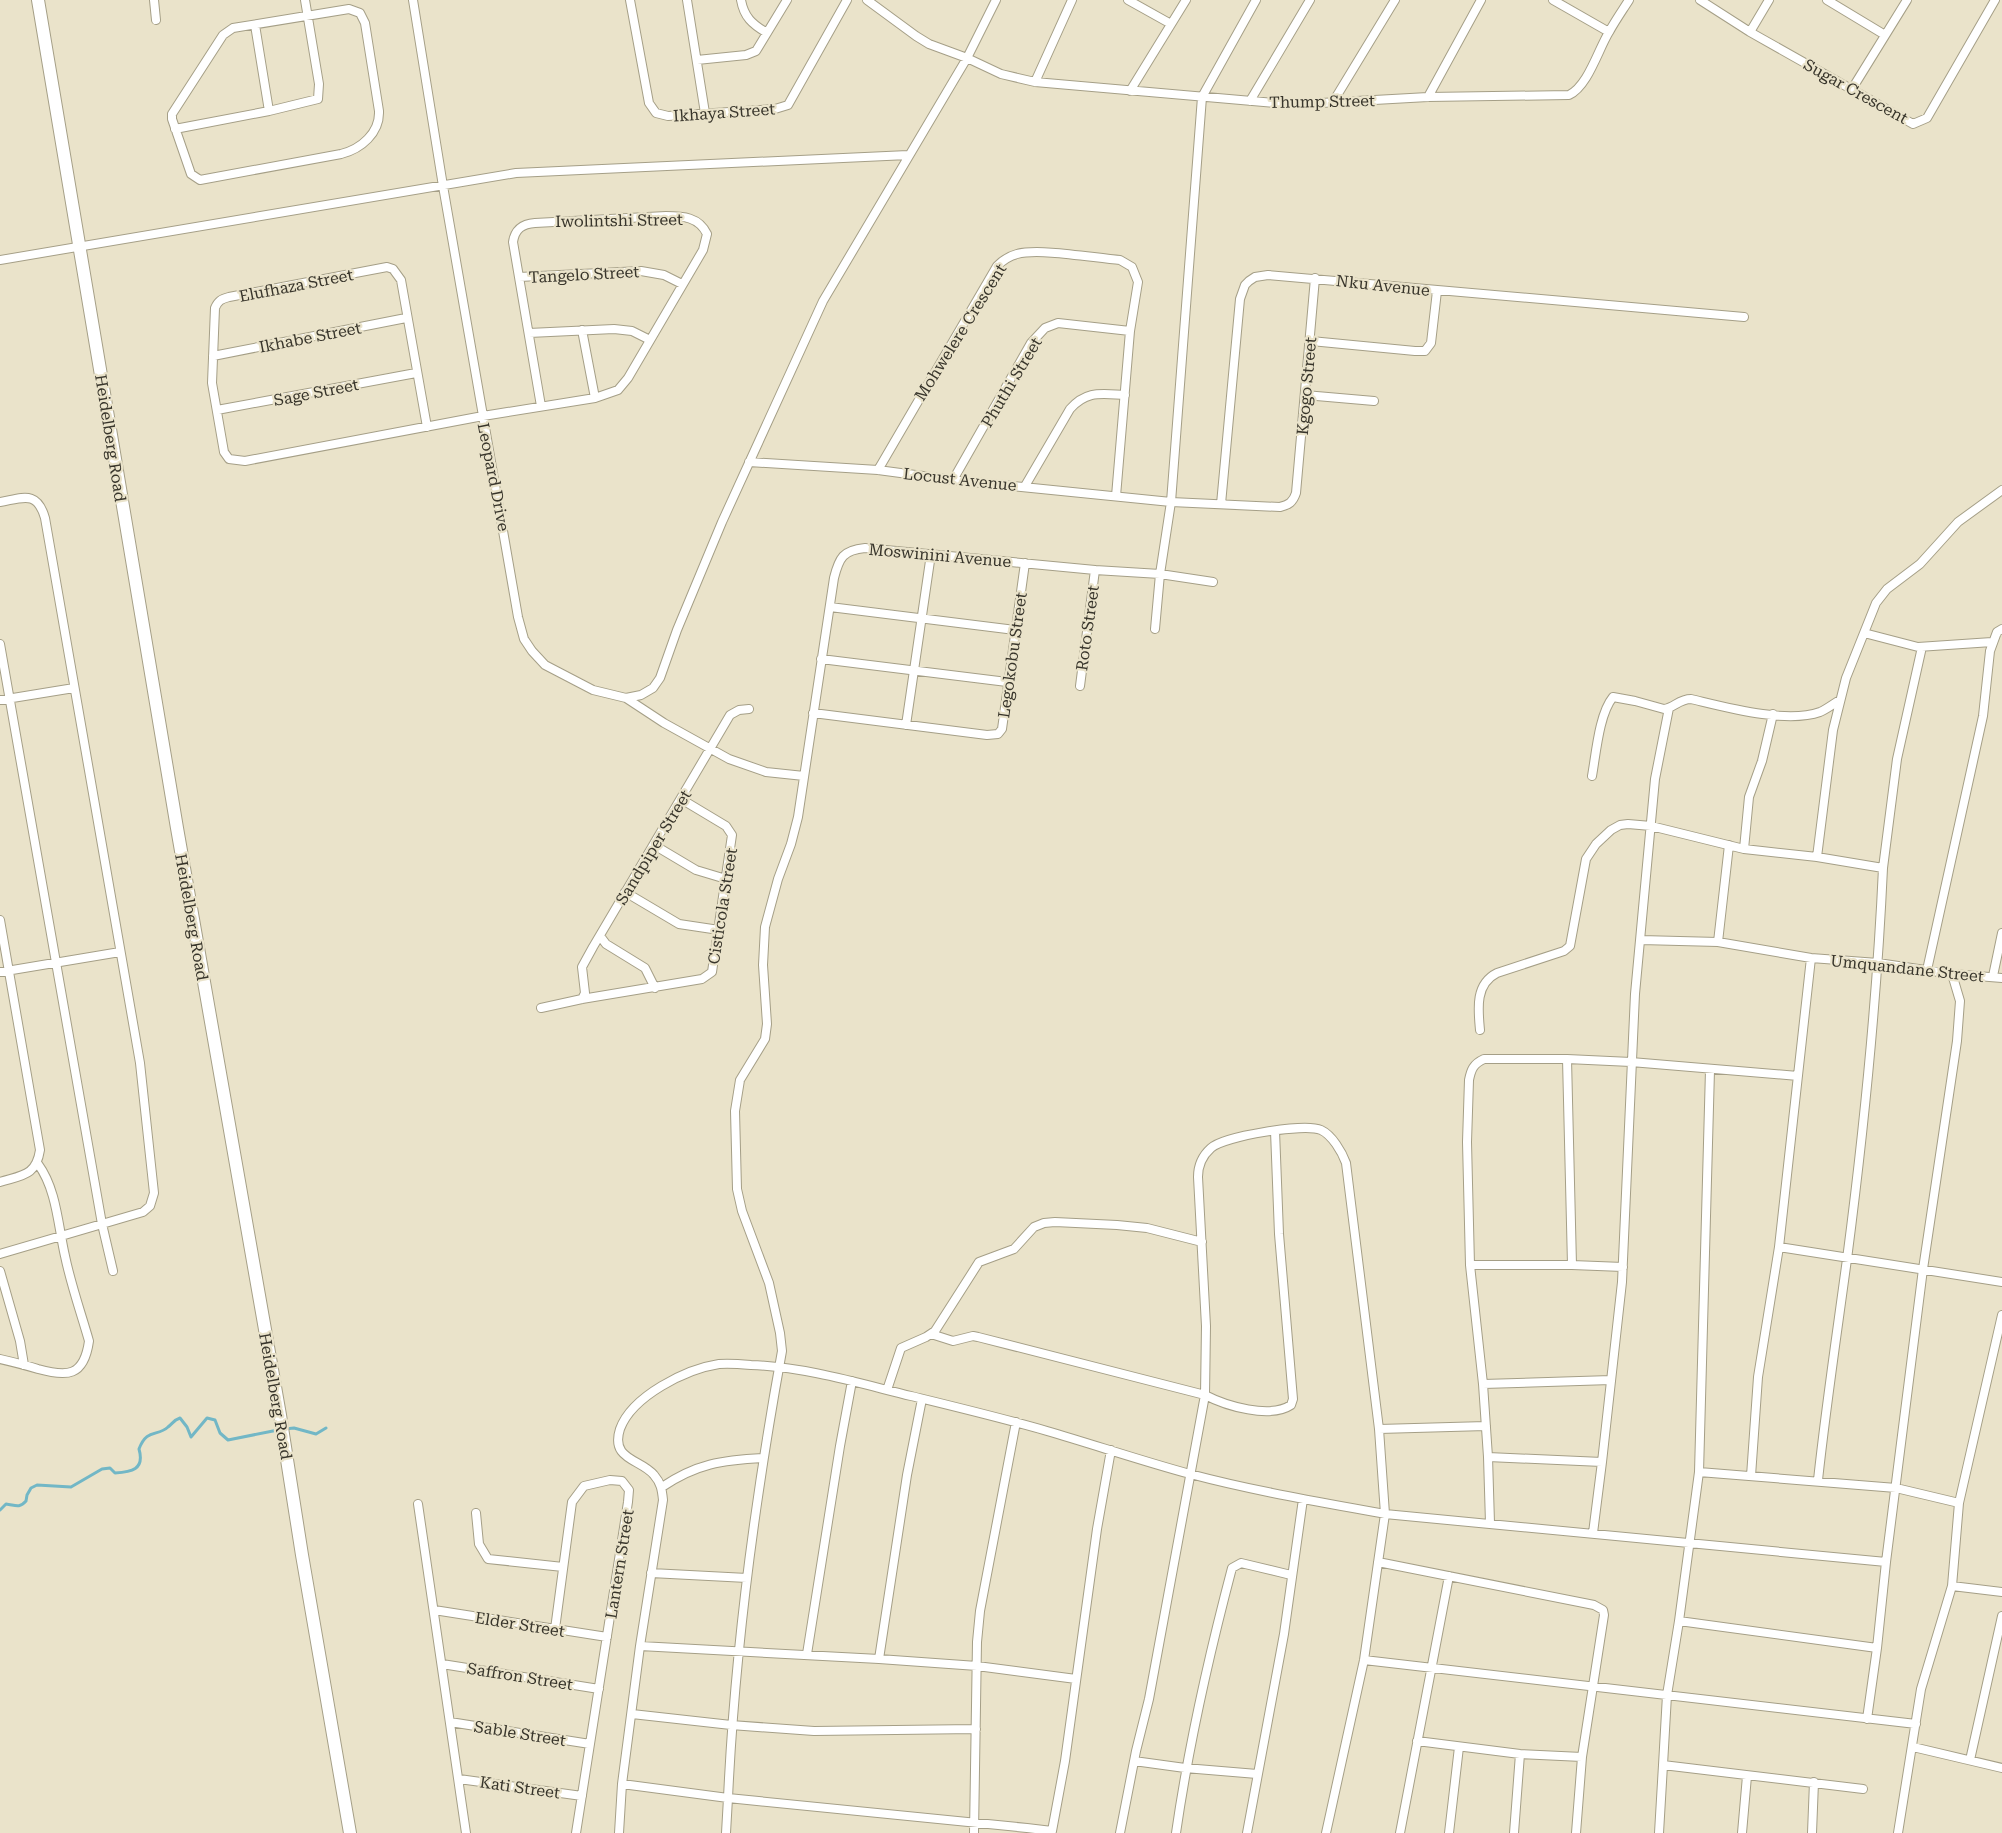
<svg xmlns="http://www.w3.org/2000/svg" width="2002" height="1833" font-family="'Roboto Serif',serif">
  <rect width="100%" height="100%" fill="#eae3ca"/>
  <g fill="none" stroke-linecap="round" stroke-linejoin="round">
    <path stroke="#72b7c6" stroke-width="3" d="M 285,1429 L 294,1428 L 316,1434 L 326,1428
      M 0,1510 L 6,1504 C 15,1505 19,1509 26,1501 L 27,1495 L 31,1488 L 37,1485 L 71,1487 L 102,1469 L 110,1468 L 115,1473 C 131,1472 145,1470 139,1449 C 147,1428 157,1437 168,1427 C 173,1423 174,1420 180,1418 L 187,1427 L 191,1437 L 207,1418 L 215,1420 L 220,1433 L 228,1440 L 278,1430"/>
    <g stroke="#a59f87" stroke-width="10">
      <path id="minor" d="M 154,0 L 156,20
        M 413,0 L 443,186 L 518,617 L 524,639 L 532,651 L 545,665 L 593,690 L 626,698 L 664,723 L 729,759 L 766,772 L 804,776
        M 630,0 L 649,103 L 656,113 L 668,116 L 775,109 L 788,105 L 847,0
        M 687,0 L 705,113
        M 741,0 C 744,17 752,24 767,33
        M 867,0 L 916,36 L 929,44 L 967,58 L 1001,74 L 1035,82 L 1276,103 L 1303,104 L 1428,97 L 1569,95 C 1588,86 1598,50 1609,32 C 1615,21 1622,11 1629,0
        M 1128,0 L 1171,24
        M 1553,0 L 1609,32
        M 1700,0 L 1750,32 L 1913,124 L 1927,118 L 1995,0
        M 1827,0 L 1885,35
        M 349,9 L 360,13 L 365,23 L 379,111 C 380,133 361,149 341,154 L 200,180 L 191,174 L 172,119 L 172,114 L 223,35 L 233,28 Z
        M 255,25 L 269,111
        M 1750,32 L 1769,0
        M 697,60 L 746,55 L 756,51 L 787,0
        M 1035,82 L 1072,0
        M 1852,89 L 1907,0
        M 1130,91 L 1186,0
        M 1428,97 L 1481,0
        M 1250,101 L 1310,0
        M 1333,102 L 1395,0
        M 175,129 L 269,111 L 318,99 L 319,84 L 305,0
        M 0,260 L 516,173 L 908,155
        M 519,277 L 641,271 L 664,275 L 682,284
        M 582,330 L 595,398
        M 529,333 L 614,329 L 632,331 L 650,340
        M 1311,341 L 1415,351 L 1425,351 L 1431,343 L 1437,291
        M 213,356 L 406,318
        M 1305,395 L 1374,401
        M 217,410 L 416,373
        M 427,427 L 401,280 L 393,269 L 387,267 L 229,297 C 221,299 218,301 215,308 L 212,383 L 224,452 L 229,459 L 245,461 L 483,416 L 595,398 L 618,390 L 628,378 L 703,250 L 707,234 C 699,217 683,216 666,216 L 535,223 C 522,224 515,229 513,242 L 541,406
        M 749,462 L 878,470 L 953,480 L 1171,502 L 1280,507 C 1289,505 1293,502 1296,493 L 1315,278
        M 878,470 L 997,266 C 1003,260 1009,256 1017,254 C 1040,248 1094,258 1120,260 L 1132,267 L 1138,282 L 1130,331 L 1116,496
        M 953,480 L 1031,343 L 1045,328 L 1058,323 L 1130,331
        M 1025,486 L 1070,409 C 1087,390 1101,394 1125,395
        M 0,502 C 23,498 37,490 45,518 L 140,1063 L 154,1193 L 150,1206 L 143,1212 L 0,1254
        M 1221,504 L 1240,299 L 1245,285 L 1249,281 L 1255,277 L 1268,275 L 1744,317
        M 830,607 L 1015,630
        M 1155,629 L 1160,574 L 1171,502 L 1202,97 L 1256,0
        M 1864,633 L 1876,603 L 1887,589 L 1920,564 L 1958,522 L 2002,490
        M 0,644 L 102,1224 L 113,1271
        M 821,659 L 1007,682
        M 1080,686 L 1095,570
        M 626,698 L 641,695 L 653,688 L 660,678 L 677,630 L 722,522 L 823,301 L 967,58 L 996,0
        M 0,700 L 74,688
        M 813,713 L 987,735 L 998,734 L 1002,729 L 1025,563
        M 906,725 L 931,554
        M 1592,776 C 1596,754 1599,714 1613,697 L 1635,701 L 1664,709 C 1674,708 1679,699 1691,699 C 1725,707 1786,724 1820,712 C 1827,709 1833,704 1840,700
        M 654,845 L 696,870 L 726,879
        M 1744,849 L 1749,797 L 1762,761 L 1773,714
        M 1817,857 L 1833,730 L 1846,678 L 1864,633 L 1918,647 L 1992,642
        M 1883,868 L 1897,759 L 1922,647
        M 625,892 L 679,924 L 719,930
        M 0,920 L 40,1150 C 36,1176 22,1175 0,1182
        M 600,936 L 606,944 L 645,968 L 655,988
        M 1641,940 L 1718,942 L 1811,958 L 1878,963 L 1952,974 L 2002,978
        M 1718,942 L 1729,845
        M 1811,958 L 1779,1247 L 2002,1282
        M 1927,970 L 1983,716 L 1990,651 L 1997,632 L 2002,629
        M 0,972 L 120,952
        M 1993,976 L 2002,933
        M 582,999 L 585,993 L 582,967 L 593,947 L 730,715 L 739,710 L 749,709
        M 541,1008 L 582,999 L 702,979 L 712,972 L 732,835 L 726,826 L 681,799
        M 1480,1030 C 1478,1009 1475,984 1497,973 L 1564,951 L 1570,946 L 1586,859 L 1596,844 L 1611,830 L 1620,825 L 1628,824 L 1651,826 L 1744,849 L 1817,857 L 1883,868 C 1877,999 1864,1129 1847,1259 C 1837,1333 1826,1406 1818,1480
        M 1470,1265 L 1467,1142 L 1469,1080 C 1471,1070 1473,1064 1484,1059 L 1567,1059 L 1631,1062 L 1798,1076
        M 1572,1265 L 1623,1267
        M 0,1271 L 20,1341 L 24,1365
        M 2002,1315 L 1959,1503 L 1952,1586 L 2002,1592
        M 931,1334 L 953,1341 L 973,1336 L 978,1337 L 1205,1395 L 1206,1326 L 1198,1177 C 1198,1166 1202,1156 1211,1148 C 1224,1136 1305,1123 1321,1130 C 1332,1135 1342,1152 1346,1163 L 1379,1429 L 1385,1514 L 1364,1660 L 1326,1833
        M 0,1359 C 13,1362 25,1365 38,1369 C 67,1377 84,1377 89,1341 C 81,1313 71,1285 65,1256 C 58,1226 57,1190 38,1164
        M 1483,1384 L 1611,1380
        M 887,1390 L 901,1348 L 926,1337 L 935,1331 L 979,1262 L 1014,1249 L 1034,1227 L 1044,1223 L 1055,1222 L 1117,1225 L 1147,1228 L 1202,1242
        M 922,1399 L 907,1475 L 879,1659 L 977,1666 L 1076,1679
        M 1379,1429 L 1486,1426
        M 1488,1457 L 1483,1384 L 1470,1265 L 1572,1265 L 1567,1059
        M 1602,1462 L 1622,1282 L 1635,994 L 1655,779 L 1669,708
        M 1699,1472 L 1896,1488 L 1959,1503
        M 1751,1476 L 1758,1377 L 1779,1247
        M 662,1487 C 696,1464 722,1460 763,1458
        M 418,1504 L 466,1833
        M 476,1513 L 479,1544 L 488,1559 L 563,1567
        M 1490,1523 L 1488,1457 L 1602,1462 L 1593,1533
        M 1378,1562 L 1594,1605 L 1603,1610 L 1604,1615 L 1582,1757 L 1576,1833
        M 651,1573 L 747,1578
        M 434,1610 L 607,1637
        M 1679,1621 L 1699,1472 L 1710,1070
        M 555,1629 L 572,1502 L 584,1486 L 610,1480 L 622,1481 L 629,1490 L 628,1502 L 576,1833
        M 640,1646 L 879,1659
        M 1877,1648 L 1886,1562
        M 807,1654 L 840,1446 L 852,1381
        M 1364,1660 L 1916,1724
        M 442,1664 L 599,1689
        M 632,1714 L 731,1725 L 814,1731 L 976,1729
        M 450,1722 L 590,1744
        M 1417,1741 L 1520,1754 L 1582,1757
        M 1913,1747 L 2002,1768
        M 1970,1760 L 2002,1616
        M 1134,1761 L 1185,1768 L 1257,1774
        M 459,1779 L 582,1796
        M 622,1784 L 728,1798 C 735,1647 755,1499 782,1351 L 780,1333 L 769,1283 L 742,1211 L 737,1189 L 735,1111 L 740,1080 L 765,1039 L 767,1024 L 763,965 L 765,927 L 778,879 L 791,844 L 798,817 L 834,578 C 839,558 843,550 865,548 L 1095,570 L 1160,574 L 1213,582
        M 1863,1789 L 1663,1765 L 1667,1695 L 1679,1621 L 1877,1648 L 1867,1719
        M 1052,1831 L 1065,1761 L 1097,1529 L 1111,1450
        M 619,1833 L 622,1784 L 640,1646 L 663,1500 C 662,1490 661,1483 654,1475 C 641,1459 610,1460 620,1429 C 632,1396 686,1369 719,1364 C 729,1363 740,1364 751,1365 C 805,1367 858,1383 911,1396 C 956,1407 1002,1418 1047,1431 C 1095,1445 1142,1461 1190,1474 C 1254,1491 1320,1502 1385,1514 L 1886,1562 L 1923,1269 L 1957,1041 L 1960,1001 L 1952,974
        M 726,1833 L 728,1798 L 1027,1828 L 1052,1831 L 1051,1833
        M 974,1833 L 977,1642 L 980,1611 L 1016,1422
        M 1120,1833 L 1136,1751 L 1149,1699 L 1205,1395 C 1226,1406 1270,1419 1291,1405 L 1293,1399 L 1279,1234 L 1275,1131
        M 1176,1833 C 1189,1743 1209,1655 1232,1568 L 1241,1563 L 1291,1575
        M 1247,1833 L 1284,1634 L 1303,1499
        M 1400,1833 L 1449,1576
        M 1449,1833 L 1459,1747
        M 1514,1833 L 1520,1754
        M 1659,1833 L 1663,1765
        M 1742,1833 L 1747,1776
        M 1812,1833 L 1814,1782
        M 1898,1833 L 1921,1689 L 1952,1586"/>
    </g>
    <g stroke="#a59f87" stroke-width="14">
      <path id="secondary" d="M 38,0 L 177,828 L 280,1415 L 302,1555 L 350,1833"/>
    </g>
    <use href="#minor" stroke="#fff" stroke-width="8"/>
    <use href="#secondary" stroke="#fff" stroke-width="12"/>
  </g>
  <g text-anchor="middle" stroke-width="4.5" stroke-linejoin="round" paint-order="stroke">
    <g font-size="16" fill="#38352b" stroke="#eae3ca">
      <text transform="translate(1856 91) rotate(29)" y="6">Sugar Crescent</text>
      <text transform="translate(1322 101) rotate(-1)" y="6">Thump Street</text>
      <text transform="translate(724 112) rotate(-4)" y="6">Ikhaya Street</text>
      <text transform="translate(619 220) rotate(-1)" y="6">Iwolintshi Street</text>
      <text transform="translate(584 274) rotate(-3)" y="6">Tangelo Street</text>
      <text transform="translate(296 285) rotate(-11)" y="6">Elufhaza Street</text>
      <text transform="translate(1383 285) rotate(6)" y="6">Nku Avenue</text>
      <text transform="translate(960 332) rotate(-58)" y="6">Mohwelere Crescent</text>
      <text transform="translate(310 337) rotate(-11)" y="6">Ikhabe Street</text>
      <text transform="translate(1011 382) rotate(-59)" y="6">Phuthi Street</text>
      <text transform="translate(1306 386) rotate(-85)" y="6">Kgogo Street</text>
      <text transform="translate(316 392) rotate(-11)" y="6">Sage Street</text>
      <text transform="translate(111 438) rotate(81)" y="6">Heidelberg Road</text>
      <text transform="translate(494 477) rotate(79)" y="6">Leopard Drive</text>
      <text transform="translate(960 479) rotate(6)" y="6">Locust Avenue</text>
      <text transform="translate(940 555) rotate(5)" y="6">Moswinini Avenue</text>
      <text transform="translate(1087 628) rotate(-82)" y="6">Roto Street</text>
      <text transform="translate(1012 655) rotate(-82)" y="6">Legokobu Street</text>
      <text transform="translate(653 847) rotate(-59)" y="6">Sandpiper Street</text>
      <text transform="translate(722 906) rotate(-81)" y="6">Cisticola Street</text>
      <text transform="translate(192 917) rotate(80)" y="6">Heidelberg Road</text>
      <text transform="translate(1907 968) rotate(6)" y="6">Umquandane Street</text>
      <text transform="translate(276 1396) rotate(80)" y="6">Heidelberg Road</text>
      <text transform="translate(619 1564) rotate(-81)" y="6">Lantern Street</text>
      <text transform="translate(520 1624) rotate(9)" y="6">Elder Street</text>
      <text transform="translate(520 1676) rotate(9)" y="6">Saffron Street</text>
      <text transform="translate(520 1733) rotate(9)" y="6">Sable Street</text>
      <text transform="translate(520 1787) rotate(8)" y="6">Kati Street</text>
    </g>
  </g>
</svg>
